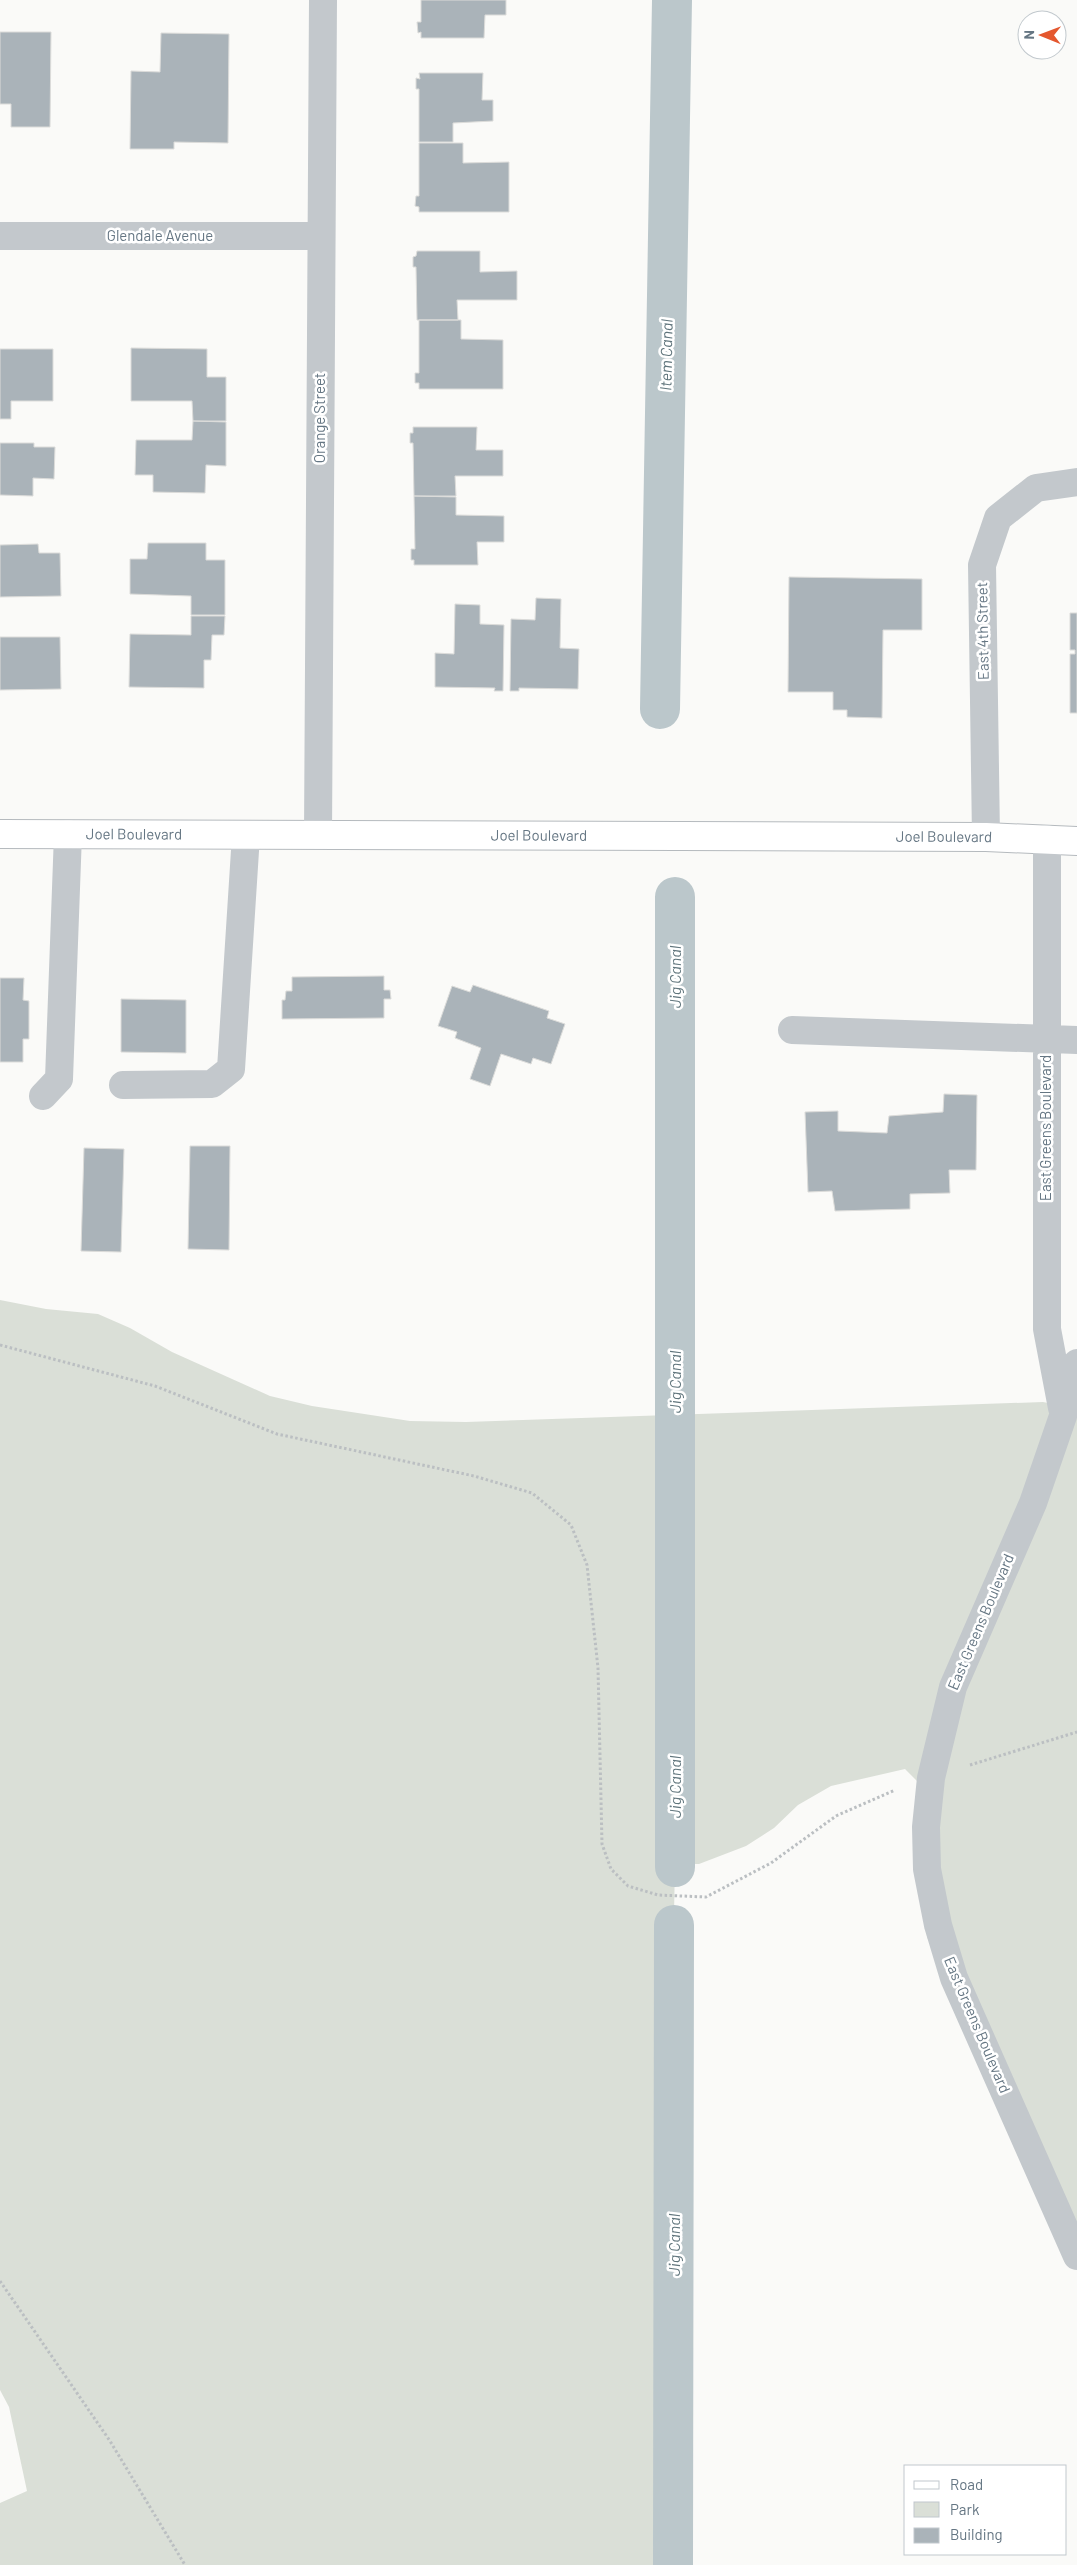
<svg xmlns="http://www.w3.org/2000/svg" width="1077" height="2565" font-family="Barlow,sans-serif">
  <rect width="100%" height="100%" fill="#fafaf8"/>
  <path fill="#dadfd7" d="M 0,1300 L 46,1309 L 98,1314 L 130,1328 L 172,1352 L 270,1396 L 312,1406 L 410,1421 L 466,1422 L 1043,1402 L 1077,1409 L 1077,2255 L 927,1937 L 919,1783 L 905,1769 L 831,1786 L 798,1805 L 774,1828 L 746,1846 L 699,1864 L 675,1864 L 661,2565 L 0,2565 L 0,2503 L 27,2491 L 9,2407 L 0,2390 Z"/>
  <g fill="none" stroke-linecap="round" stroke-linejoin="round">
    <path stroke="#bbc7cb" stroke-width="40" d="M 660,709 L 672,0
      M 675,1867 L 675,897
      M 673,2565 L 674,1925"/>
  </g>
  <path fill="#aab3b9" stroke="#dcdcda" d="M 421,0 L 506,0 L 506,15 L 485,15 L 484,38 L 421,38 L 421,32 L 418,33 L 417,22 L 421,22 Z
    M 0,32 L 51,32 L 50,127 L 11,127 L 11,104 L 0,104 Z
    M 161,33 L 229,34 L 228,143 L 174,142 L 174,149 L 130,149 L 131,71 L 160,72 Z
    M 419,73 L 483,73 L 482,100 L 493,100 L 493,121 L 453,123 L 453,142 L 419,142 L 419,89 L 416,89 L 416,78 L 420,79 Z
    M 419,143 L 463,143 L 463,163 L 509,162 L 509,212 L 419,212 L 419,207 L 415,206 L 416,196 L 419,196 Z
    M 417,251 L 480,251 L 480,272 L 517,271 L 517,300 L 457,300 L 458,320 L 417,320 L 416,267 L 413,267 L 413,257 L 416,256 Z
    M 419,320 L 461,320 L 461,339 L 503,340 L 503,389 L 419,389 L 419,383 L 415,383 L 415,373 L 419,373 Z
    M 131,348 L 207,349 L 207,377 L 226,377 L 226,421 L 193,421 L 192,401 L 131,401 Z
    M 0,349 L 53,349 L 53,401 L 11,401 L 11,419 L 0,419 Z
    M 193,421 L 226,422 L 226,466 L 206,465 L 205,493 L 153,492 L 153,475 L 135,475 L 136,440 L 192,440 Z
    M 413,427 L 477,427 L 476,450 L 503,450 L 503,476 L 455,476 L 456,496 L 414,496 L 413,443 L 410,443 L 410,433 L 413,433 Z
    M 0,443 L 34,443 L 34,447 L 55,447 L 54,479 L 33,478 L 33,496 L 0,495 Z
    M 414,496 L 456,497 L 456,515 L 504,516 L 504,542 L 477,542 L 478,565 L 414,565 L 414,560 L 411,560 L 411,549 L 415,549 Z
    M 148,543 L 206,543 L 206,560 L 225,560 L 225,615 L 191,615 L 191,596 L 130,594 L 130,559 L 147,559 Z
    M 38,544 L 39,553 L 60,553 L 61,596 L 0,597 L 0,545 Z
    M 789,577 L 922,579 L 922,630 L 883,630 L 882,718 L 847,717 L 847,710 L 833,710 L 833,692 L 788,692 Z
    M 536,598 L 561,599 L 560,648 L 579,649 L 578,689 L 519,688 L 519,691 L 510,691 L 511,619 L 535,620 Z
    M 455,604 L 480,605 L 480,624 L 504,625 L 503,691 L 494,691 L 495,688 L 435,687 L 435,653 L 454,654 Z
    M 1070,613 L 1077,613 L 1077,713 L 1070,713 L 1070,654 L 1075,654 L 1075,650 L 1070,650 Z
    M 191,616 L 225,616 L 224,635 L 212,635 L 211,660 L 204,660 L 204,688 L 129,687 L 130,634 L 191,635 Z
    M 0,637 L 60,637 L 61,689 L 0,690 Z
    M 384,976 L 384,990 L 390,990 L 391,999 L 384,999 L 384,1018 L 282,1019 L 282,1000 L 285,1000 L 286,991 L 292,991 L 292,977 Z
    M 0,978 L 24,978 L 23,1000 L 29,1001 L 29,1039 L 23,1039 L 23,1062 L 0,1062 Z
    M 473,985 L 549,1011 L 547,1018 L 565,1024 L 551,1064 L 533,1058 L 531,1064 L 501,1054 L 490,1086 L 470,1079 L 481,1048 L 455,1038 L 457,1032 L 438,1026 L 452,986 L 470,992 Z
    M 121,999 L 186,1000 L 186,1053 L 121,1052 Z
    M 944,1094 L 977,1095 L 976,1170 L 949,1170 L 950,1193 L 910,1194 L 910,1209 L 835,1211 L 832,1191 L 808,1192 L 805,1112 L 838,1111 L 838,1131 L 887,1133 L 889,1116 L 943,1112 Z
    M 190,1146 L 230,1146 L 229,1250 L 188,1249 Z
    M 84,1148 L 124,1149 L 121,1252 L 81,1251 Z"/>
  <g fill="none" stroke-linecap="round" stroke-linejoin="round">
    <g stroke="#b5babe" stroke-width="30">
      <g id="major">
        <path id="s1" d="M 0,834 L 986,837 L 1077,841"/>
      </g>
    </g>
    <path stroke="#bbbfc2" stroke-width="3" stroke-dasharray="2.5 2.5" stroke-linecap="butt" d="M 0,1345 L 155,1386 L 277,1434 L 474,1476 L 532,1493 L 571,1525 L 587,1565 L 598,1668 L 602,1844 L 611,1869 L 628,1886 L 658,1895 L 706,1897 L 771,1863 L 836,1816 L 895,1790
      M 970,1765 L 1077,1732
      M 0,2281 L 110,2441 L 185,2565"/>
    <path stroke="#c3c8cc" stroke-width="28" d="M 0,236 L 320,236
      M 318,835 L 323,0
      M 986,837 L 982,565 L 998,518 L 1036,488 L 1077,482
      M 1047,839 L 1047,1329 L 1062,1408
      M 792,1030 L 1077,1040
      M 123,1085 L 212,1084 L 231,1069 L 246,835
      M 43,1096 L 59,1079 L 68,834
      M 1077,1363 L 1063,1416 L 1033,1503 L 953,1687 L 931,1778 L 926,1827 L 927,1869 L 938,1925 L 954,1978 L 1077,2256"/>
    <use href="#major" stroke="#fff" stroke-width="28"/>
  </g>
  <g text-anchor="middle" stroke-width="5" stroke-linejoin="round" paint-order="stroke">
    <g font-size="15" fill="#657683" stroke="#fff">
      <text x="160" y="241">Glendale Avenue</text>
      <text transform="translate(320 418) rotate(-90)" y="5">Orange Street</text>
      <text transform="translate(983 631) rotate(-91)" y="5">East 4th Street</text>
      <text dy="5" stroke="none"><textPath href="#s1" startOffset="134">Joel Boulevard</textPath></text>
      <text dy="5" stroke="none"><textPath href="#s1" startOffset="539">Joel Boulevard</textPath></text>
      <text dy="5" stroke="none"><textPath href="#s1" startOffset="944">Joel Boulevard</textPath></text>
      <text transform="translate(1046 1128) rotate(-90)" y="5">East Greens Boulevard</text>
      <text transform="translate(981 1622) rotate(-67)" y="5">East Greens Boulevard</text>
      <text transform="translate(977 2025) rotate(67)" y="5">East Greens Boulevard</text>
    </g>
    <g font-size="16" font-style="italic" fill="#60757c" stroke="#fff">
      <text transform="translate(666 355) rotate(-89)" y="6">Item Canal</text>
      <text transform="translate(675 977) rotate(-90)" y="6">Jig Canal</text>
      <text transform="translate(675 1382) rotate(-90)" y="6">Jig Canal</text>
      <text transform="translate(675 1787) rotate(-90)" y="6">Jig Canal</text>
      <text transform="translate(674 2245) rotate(-90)" y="6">Jig Canal</text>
    </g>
  </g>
  <rect x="904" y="2465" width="162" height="90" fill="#ffffff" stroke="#c1c8cd"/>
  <rect x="914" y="2481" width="25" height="8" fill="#ffffff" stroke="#c1c8cd"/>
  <text x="950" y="2490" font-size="15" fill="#657683">Road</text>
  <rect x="914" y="2502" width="25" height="15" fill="#dadfd7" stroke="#c1c8cd"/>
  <text x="950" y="2515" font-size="15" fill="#657683">Park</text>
  <rect x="914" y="2528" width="25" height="15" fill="#aab3b9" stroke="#c1c8cd"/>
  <text x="950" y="2540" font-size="15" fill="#657683">Building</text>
  <g transform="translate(1042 35) rotate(271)"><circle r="24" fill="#ffffff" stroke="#c1c8cd"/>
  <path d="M0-4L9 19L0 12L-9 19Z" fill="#e4572e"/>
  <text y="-8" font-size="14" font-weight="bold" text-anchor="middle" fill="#657683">N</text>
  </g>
</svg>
